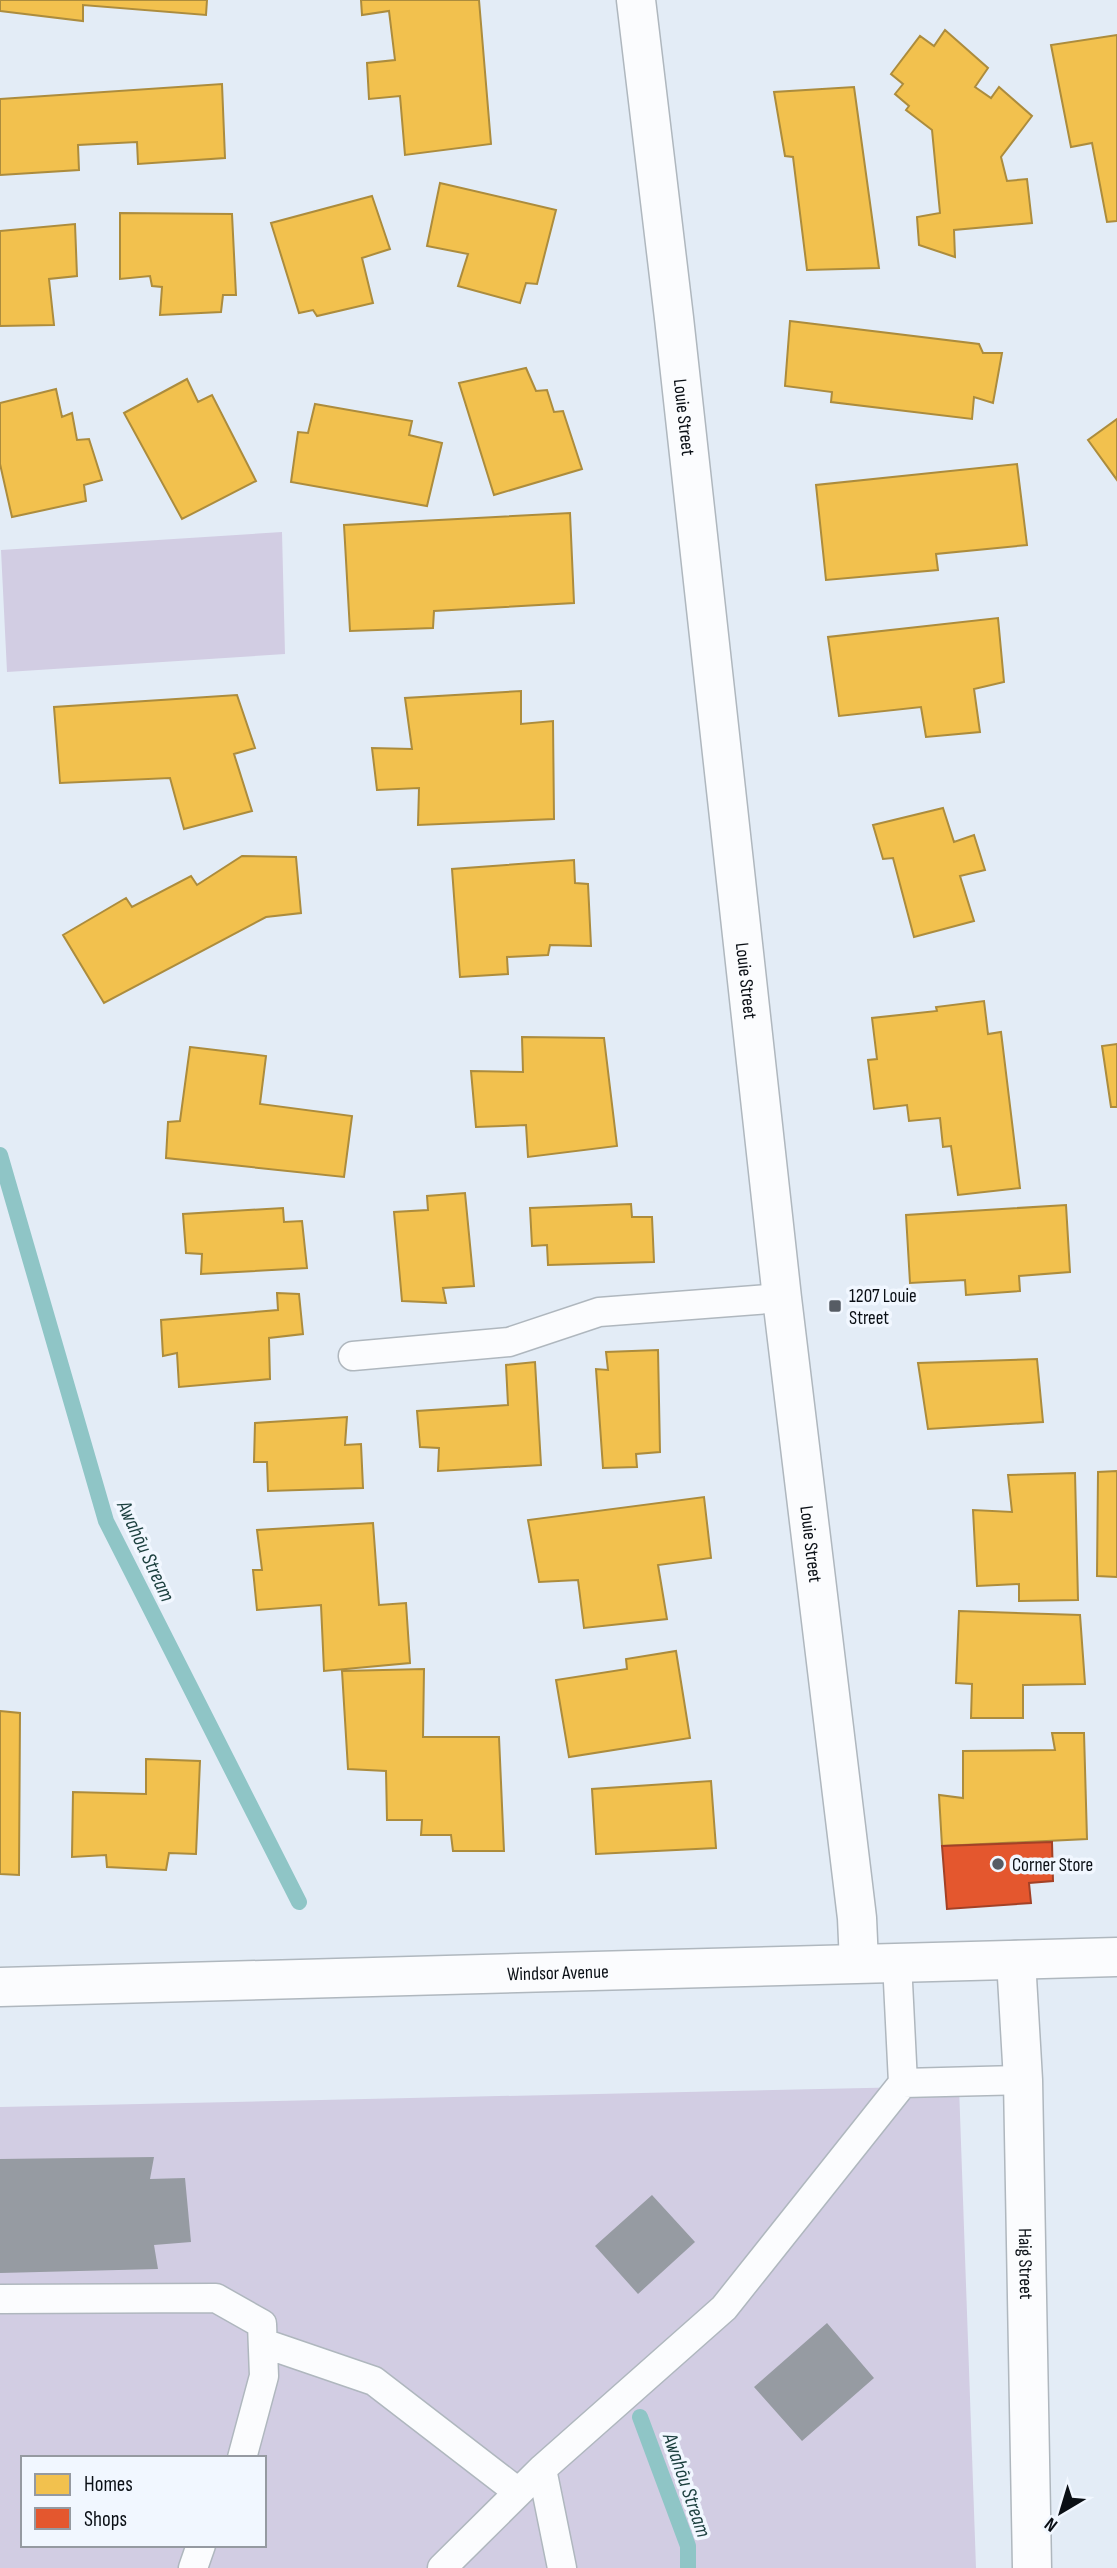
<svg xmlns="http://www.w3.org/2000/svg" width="1117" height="2568" font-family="'Sofia Sans Condensed',sans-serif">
  <rect width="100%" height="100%" fill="#e3ecf6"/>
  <path fill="#d2cde3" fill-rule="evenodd" d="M 282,532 L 285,654 L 7,672 L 1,550 Z
    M 959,2086 L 976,2568 L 0,2568 L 0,2107 ZM 23,2458 L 264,2458 L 264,2545 L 23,2545 Z"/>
  <path fill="#f2c14e" stroke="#ac8c3d" stroke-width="2" d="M 0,0 L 207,0 L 206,15 L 83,5 L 83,21 L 0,11 Z
    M 361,0 L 479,0 L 491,144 L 405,155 L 400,96 L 369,99 L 367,63 L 395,60 L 389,11 L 362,15 Z
    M 945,30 L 988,68 L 975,87 L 991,98 L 999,87 L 1032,116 L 1001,157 L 1007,181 L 1027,179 L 1032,223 L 954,230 L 955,257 L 919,245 L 917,217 L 940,213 L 932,130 L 906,110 L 909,106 L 895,94 L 903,84 L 891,74 L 920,36 L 934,46 Z
    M 1117,35 L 1117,221 L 1107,222 L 1092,143 L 1071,147 L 1051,45 Z
    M 222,84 L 225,158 L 138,164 L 137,142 L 78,145 L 79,170 L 0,175 L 0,99 Z
    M 854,87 L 879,268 L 807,270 L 793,157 L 785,156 L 774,92 Z
    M 440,183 L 556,210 L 537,284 L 526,283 L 520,303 L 458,286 L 468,254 L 427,246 Z
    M 372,196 L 390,249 L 362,258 L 373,303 L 317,316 L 313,310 L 299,313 L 271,223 Z
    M 120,213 L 232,214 L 236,295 L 223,295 L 221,312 L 160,315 L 162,287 L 152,286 L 150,276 L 120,279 Z
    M 75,224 L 77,276 L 49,279 L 54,325 L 0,326 L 0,231 Z
    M 790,321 L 979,344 L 983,353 L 1002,353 L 993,403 L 974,397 L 972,419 L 831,402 L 832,392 L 785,386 Z
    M 526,368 L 536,391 L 547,390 L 554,412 L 563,411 L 582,469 L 494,495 L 459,383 Z
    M 187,379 L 198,402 L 212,395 L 256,481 L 182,519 L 124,413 Z
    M 56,389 L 62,417 L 72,413 L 77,440 L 89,439 L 102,480 L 84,485 L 86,501 L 12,517 L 0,464 L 0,403 Z
    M 315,404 L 412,421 L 409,435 L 442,443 L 427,506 L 291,482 L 298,432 L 308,433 Z
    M 1117,419 L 1117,480 L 1088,440 Z
    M 1017,464 L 1027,545 L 936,554 L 938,570 L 826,580 L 816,485 Z
    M 570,513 L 574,603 L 434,611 L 433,628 L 350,631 L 344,525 Z
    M 998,618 L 1004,682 L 974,689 L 980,732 L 926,737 L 921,707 L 839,716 L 828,637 Z
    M 521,691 L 521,724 L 553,721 L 554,819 L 418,825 L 419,788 L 377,790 L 372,748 L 412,749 L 405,698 Z
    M 237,695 L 255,748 L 234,754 L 252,811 L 184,829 L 170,778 L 60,783 L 54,707 Z
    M 943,808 L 954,842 L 974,835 L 985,870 L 960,876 L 974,921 L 914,937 L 893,858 L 883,859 L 873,825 Z
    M 242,856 L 296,857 L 301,913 L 266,917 L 104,1003 L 63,935 L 126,898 L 132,907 L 191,876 L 197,885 Z
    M 574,860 L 575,883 L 588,884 L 591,946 L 550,945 L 548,955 L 507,957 L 508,974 L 460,977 L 452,869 Z
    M 984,1001 L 988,1034 L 1001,1032 L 1020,1188 L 958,1195 L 951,1146 L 943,1147 L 940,1118 L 909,1121 L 907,1105 L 874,1109 L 868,1060 L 877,1059 L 872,1018 L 937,1011 L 936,1007 Z
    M 522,1037 L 604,1038 L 617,1146 L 528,1157 L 526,1125 L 476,1127 L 471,1071 L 523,1072 Z
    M 1117,1044 L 1117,1107 L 1111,1107 L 1102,1046 Z
    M 190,1047 L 266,1056 L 260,1104 L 352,1116 L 344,1177 L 166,1158 L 168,1122 L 180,1121 Z
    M 465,1193 L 474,1286 L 443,1288 L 446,1303 L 402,1301 L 394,1212 L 428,1210 L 427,1196 Z
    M 631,1204 L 632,1217 L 652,1217 L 654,1262 L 548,1265 L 547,1245 L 532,1246 L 530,1208 Z
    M 1066,1205 L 1070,1272 L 1019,1276 L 1020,1291 L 966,1295 L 965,1280 L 910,1283 L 906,1215 Z
    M 283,1208 L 284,1222 L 302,1221 L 307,1268 L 201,1274 L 202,1254 L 186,1253 L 183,1214 Z
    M 277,1293 L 299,1294 L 303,1334 L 269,1338 L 270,1379 L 179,1387 L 177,1353 L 163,1356 L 161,1320 L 278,1310 Z
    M 658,1350 L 660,1452 L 636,1454 L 637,1467 L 603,1468 L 596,1369 L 608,1370 L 606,1352 Z
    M 1037,1359 L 1043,1422 L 928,1429 L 918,1363 Z
    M 535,1362 L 541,1465 L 438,1471 L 439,1448 L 420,1447 L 417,1411 L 508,1405 L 506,1365 Z
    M 347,1417 L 345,1445 L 361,1444 L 363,1488 L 268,1491 L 267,1462 L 254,1462 L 255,1423 Z
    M 1117,1471 L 1117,1577 L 1097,1576 L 1098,1472 Z
    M 1075,1473 L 1078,1600 L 1019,1601 L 1019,1584 L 977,1586 L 973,1510 L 1012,1512 L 1008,1475 Z
    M 704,1497 L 711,1558 L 658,1565 L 667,1619 L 584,1628 L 578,1580 L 539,1582 L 528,1520 Z
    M 373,1523 L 379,1605 L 406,1603 L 410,1663 L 324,1671 L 321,1605 L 257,1610 L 253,1570 L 262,1570 L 257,1530 Z
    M 959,1611 L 1080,1615 L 1085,1684 L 1023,1685 L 1023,1718 L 971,1718 L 972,1684 L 956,1683 Z
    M 676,1651 L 690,1738 L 569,1757 L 556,1680 L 627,1669 L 626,1659 Z
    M 424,1669 L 423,1737 L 499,1737 L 504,1851 L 453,1851 L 451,1835 L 421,1835 L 422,1820 L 387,1820 L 386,1771 L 348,1769 L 342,1671 Z
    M 0,1711 L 20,1713 L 19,1875 L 0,1874 Z
    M 1052,1733 L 1084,1733 L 1087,1839 L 942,1846 L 939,1795 L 963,1798 L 963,1751 L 1055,1750 Z
    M 146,1759 L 200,1761 L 196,1854 L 169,1853 L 166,1870 L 107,1867 L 106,1855 L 72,1857 L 73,1792 L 146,1794 Z
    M 711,1781 L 716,1848 L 596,1854 L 592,1789 Z"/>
  <path fill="#e4572e" stroke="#a34126" stroke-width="2" d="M 1052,1842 L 1053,1881 L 1029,1883 L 1031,1903 L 947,1909 L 942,1846 Z"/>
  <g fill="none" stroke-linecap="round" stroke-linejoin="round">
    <path stroke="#8fc5c6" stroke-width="16" d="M 0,1155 L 106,1521 L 299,1902
      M 640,2417 L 688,2546 L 688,2568"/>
  </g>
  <path fill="#969ba2" d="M 154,2157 L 150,2179 L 185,2178 L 191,2242 L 154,2245 L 158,2269 L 0,2273 L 0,2159 Z
    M 652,2195 L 695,2242 L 638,2294 L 595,2246 Z
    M 827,2323 L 874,2378 L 802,2441 L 754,2387 Z"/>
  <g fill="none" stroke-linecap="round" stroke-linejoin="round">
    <g stroke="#afb7be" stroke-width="31">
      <path id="lane" d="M 353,1356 L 509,1342 L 599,1312 L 782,1298
        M 897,1962 L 903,2083
        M 0,2299 L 216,2298 L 262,2324 L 264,2376 L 242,2458
        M 263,2343 L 374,2381 L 518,2492
        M 542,2469 L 562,2568
        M 193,2568 L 201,2545
        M 442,2568 L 542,2469 L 724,2308 L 903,2083 L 1023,2080"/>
    </g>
    <g stroke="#afb7be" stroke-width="41">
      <g id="street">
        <path id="s1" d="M 636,0 L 674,318 L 782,1298 L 857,1918 L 859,1963"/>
        <path id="s2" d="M 1016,1960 L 1023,2080 L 1032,2568"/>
      </g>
    </g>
    <g stroke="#afb7be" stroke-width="41">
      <g id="secondary">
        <path id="s3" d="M 0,1987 L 1117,1957"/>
      </g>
    </g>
    <use href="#lane" stroke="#fbfcfe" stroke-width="28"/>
    <use href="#street" stroke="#fbfcfe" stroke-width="38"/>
    <use href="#secondary" stroke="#fbfcfe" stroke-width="38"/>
  </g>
  <g fill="#565c64" stroke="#f1f7ff" stroke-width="2.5">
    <rect x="828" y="1299" width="14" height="14" rx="3.5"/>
    <circle cx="998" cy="1864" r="7"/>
  </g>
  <g text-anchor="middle" stroke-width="7" stroke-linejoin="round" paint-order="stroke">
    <g font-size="19" fill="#0a0f15" stroke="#f1f7ff">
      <text dy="7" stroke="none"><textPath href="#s1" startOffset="420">Louie Street</textPath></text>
      <text dy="7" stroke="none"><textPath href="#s1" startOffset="987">Louie Street</textPath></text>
      <text dy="7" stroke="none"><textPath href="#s1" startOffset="1554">Louie Street</textPath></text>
      <text dy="7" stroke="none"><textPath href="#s3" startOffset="558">Windsor Avenue</textPath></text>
      <text dy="7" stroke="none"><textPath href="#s2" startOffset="304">Haig Street</textPath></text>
    </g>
    <g font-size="19" fill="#0a0f15" stroke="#f1f7ff" text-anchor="start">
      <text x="849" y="1302">1207 Louie<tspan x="849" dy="22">Street</tspan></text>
      <text x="1012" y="1871">Corner Store</text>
    </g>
    <g font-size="21" font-style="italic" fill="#1b3f3e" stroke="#f1f7ff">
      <text transform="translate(146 1551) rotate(65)" y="7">Awahōu Stream</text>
      <text transform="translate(687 2485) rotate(71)" y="7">Awahōu Stream</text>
    </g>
  </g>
  <rect x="21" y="2456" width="245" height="91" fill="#f1f7ff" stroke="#959aa1" stroke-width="2"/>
  <rect x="35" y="2474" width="35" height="21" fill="#f2c14e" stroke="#959aa1" stroke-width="2"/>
  <text x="84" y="2491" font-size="21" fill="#0a0f15">Homes</text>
  <rect x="35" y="2508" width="35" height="21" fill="#e4572e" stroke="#959aa1" stroke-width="2"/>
  <text x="84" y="2526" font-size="21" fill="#0a0f15">Shops</text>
  <g transform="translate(1061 2512) rotate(218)" stroke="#f1f7ff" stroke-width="5" paint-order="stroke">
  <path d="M0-5L12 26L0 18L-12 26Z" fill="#0a0f15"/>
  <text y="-10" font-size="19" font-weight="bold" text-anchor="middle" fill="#0a0f15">N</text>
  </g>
</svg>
